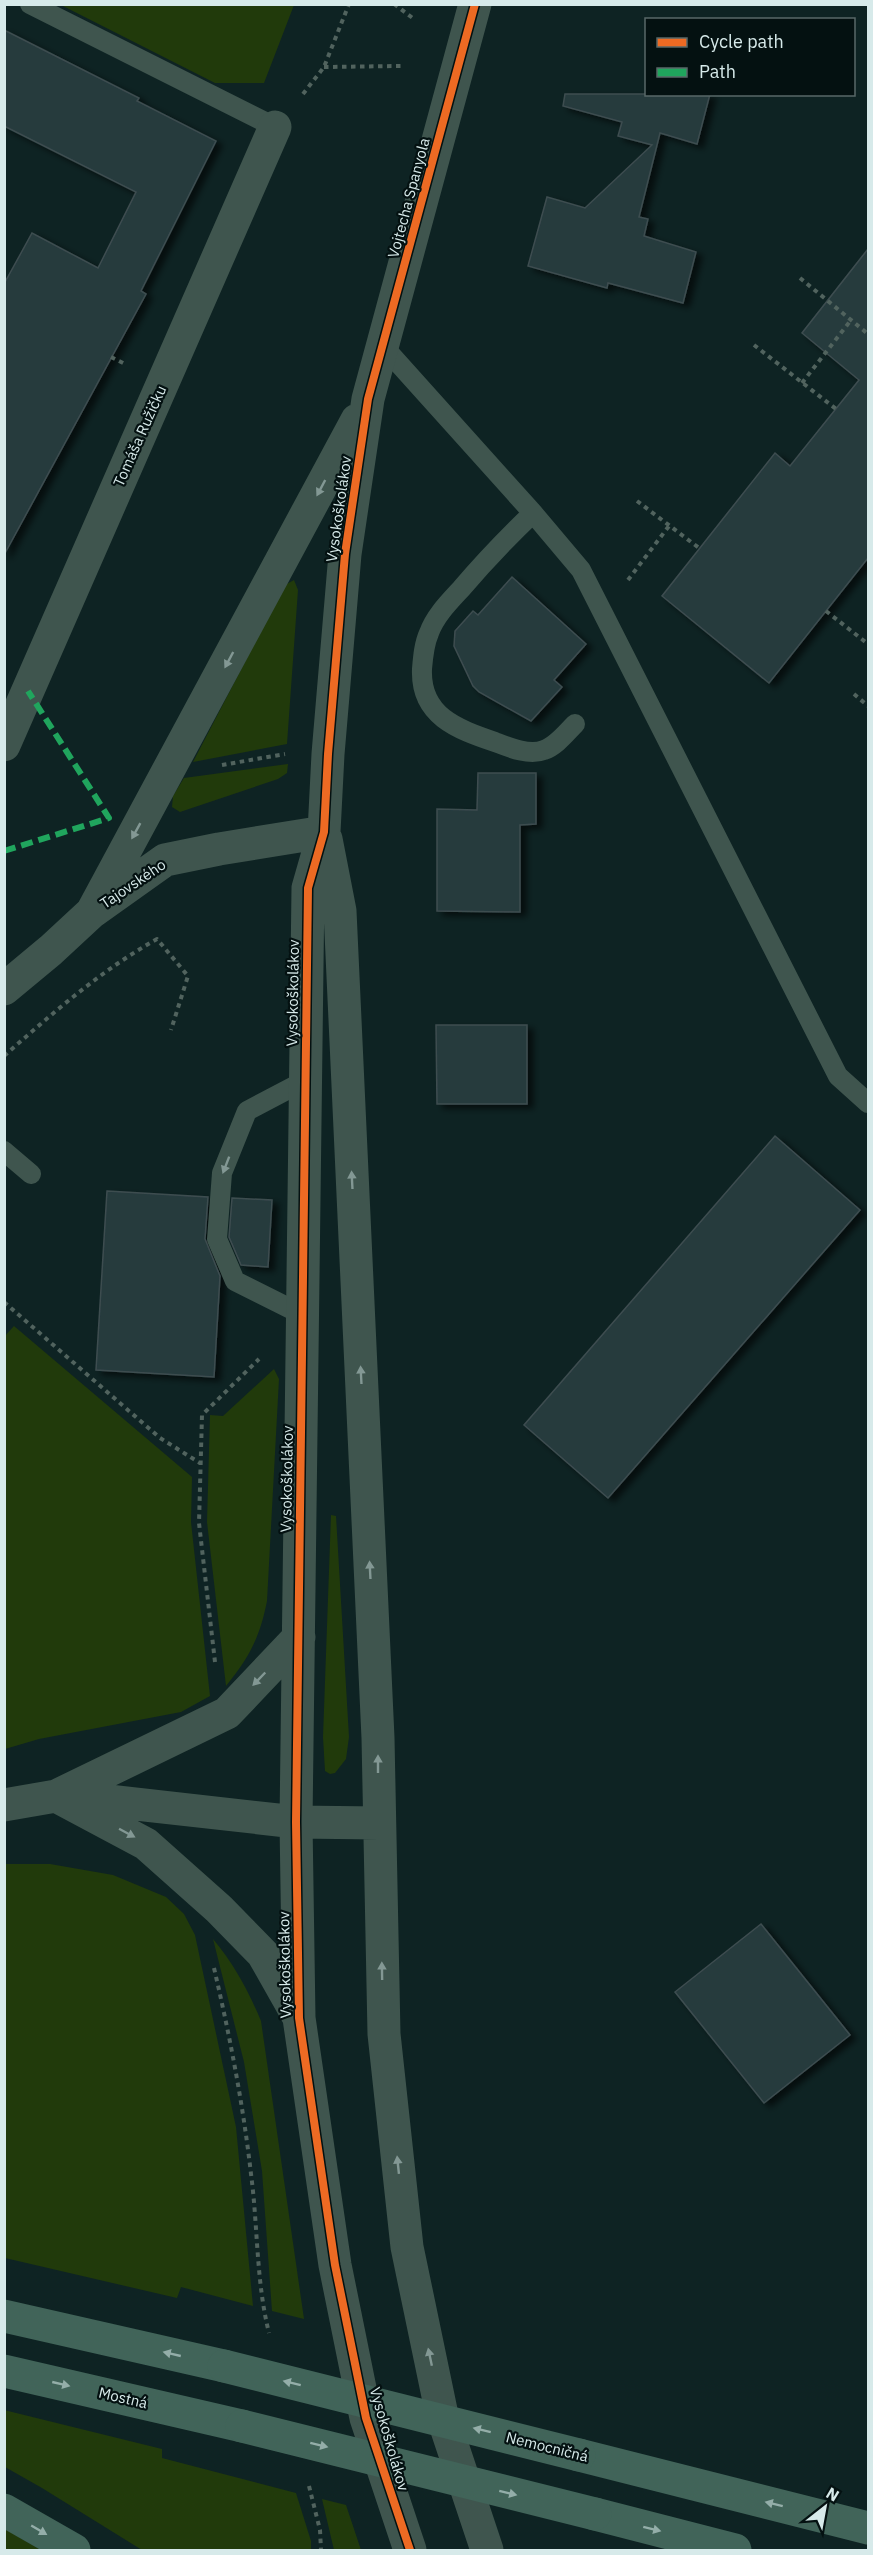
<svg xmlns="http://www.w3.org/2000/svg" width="873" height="2555" font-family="'IBM Plex Sans',sans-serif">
  <defs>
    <filter id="shadow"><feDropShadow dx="6" dy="4" stdDeviation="3" flood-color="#0009"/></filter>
  </defs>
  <rect width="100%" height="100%" fill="#0e2323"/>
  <path fill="#213a0b" d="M 61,5 L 294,5 L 264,83 L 215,83 Z
    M 294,580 L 298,590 L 287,744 L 193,762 L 285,585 Z
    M 288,764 L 287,773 L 278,779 L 180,812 L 172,807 L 173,796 L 184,778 Z
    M 14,1326 L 192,1477 L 191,1522 L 210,1696 L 181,1712 L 39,1739 L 5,1749 L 4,1337 Z
    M 274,1369 L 279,1379 L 267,1601 C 260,1637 249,1658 226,1686 L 207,1522 L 210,1415 L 223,1416 Z
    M 331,1515 L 336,1516 L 349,1737 L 346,1759 L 335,1773 L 330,1774 L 325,1771 L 323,1737 Z
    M 5,1864 L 50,1864 L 113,1875 L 166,1897 L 184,1914 L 195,1935 L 236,2127 L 253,2306 L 181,2287 L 177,2298 L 5,2258 Z
    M 213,1939 C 234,1964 248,1990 261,2021 L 304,2319 L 272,2311 L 262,2171 L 244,2062 Z
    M 4,2410 L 162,2449 L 162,2458 L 296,2493 L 311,2541 L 311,2550 L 142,2550 L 42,2488 L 5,2467 Z
    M 322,2499 L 346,2505 L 361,2550 L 334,2550 Z
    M 5,2529 L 41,2550 L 5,2550 Z"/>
  <path fill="#263a3e" stroke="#3e4d50" stroke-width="1.5" filter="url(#shadow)" d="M 4,30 L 139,98 L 137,101 L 216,141 L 141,291 L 146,294 L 4,555 L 4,284 L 32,233 L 98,268 L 136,192 L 4,126 Z
    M 565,94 L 710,94 L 697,144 L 660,133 L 639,217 L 648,219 L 644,236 L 696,252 L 683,303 L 608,283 L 607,288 L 528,266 L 547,197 L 585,208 L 652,145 L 618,136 L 622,122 L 563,106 Z
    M 868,249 L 868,558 L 769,683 L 662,596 L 775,453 L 790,466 L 859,380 L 802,333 Z
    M 512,577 L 586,644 L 554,680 L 562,687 L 531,721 L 479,692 L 473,686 L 454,646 L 455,631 L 473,611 L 478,615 Z
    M 478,773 L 536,773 L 536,824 L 520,825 L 520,912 L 437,911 L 437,809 L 477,810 Z
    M 436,1025 L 527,1025 L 527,1104 L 437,1104 Z
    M 775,1136 L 860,1210 L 608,1498 L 524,1425 Z
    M 107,1191 L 208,1197 L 205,1239 L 220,1276 L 214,1377 L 96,1370 Z
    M 232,1198 L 272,1200 L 268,1267 L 241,1265 L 229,1237 Z
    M 761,1924 L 850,2035 L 764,2103 L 675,1992 Z"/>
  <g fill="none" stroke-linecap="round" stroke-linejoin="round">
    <path stroke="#51635e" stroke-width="4" stroke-dasharray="4.5 4.5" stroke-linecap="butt" d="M 394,4 L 414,19
      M 324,67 L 401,66
      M 303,94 L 324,67 L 349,4
      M 800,278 L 868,334
      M 754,345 L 836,409
      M 111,357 L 125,364
      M 802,383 L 851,320
      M 637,501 L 699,548
      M 628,580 L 669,526
      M 826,611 L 868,644
      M 854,694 L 868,706
      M 222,765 L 285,754
      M 4,1056 C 53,1013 100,971 157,939 L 188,976 L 171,1030
      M 4,1302 L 160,1438 L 200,1463
      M 215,1662 L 199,1523 L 202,1415 L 259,1359
      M 214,1968 C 230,2037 243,2104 251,2174 C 258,2227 256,2281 269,2333
      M 309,2486 L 320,2530 L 321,2550"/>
    <path stroke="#3f554e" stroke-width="20" d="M 30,4 L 275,127
      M 383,346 L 533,513 L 581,570 L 838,1076 L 868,1103
      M 533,513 C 508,537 484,562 461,589 C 449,602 435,616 429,633 C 424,644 423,657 422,669 C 420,716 457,729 495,742 C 508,747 529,756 544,750 C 556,746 566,733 575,724
      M 4,1151 L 31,1174
      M 303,1315 L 235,1281 L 217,1239 L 222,1173 L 247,1111 L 304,1081"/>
    <path stroke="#3f554e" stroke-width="33" d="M 4,745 L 275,127
      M 326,839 L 340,911 L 378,1738 L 384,2034 L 407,2247 L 442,2415 L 487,2550
      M 92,912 L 357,420
      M 4,989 L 51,950 L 92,912 L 165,860 L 219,849 L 324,832
      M 56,1796 L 146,1844 L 219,1909 L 263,1954 L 297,2014
      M 73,1797 L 296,1822 L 379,1823
      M 4,1805 L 56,1796 L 227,1713 L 299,1637
      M 410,2550 L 366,2418 L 335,2265 L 299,2018 L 296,1822 L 308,888 L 324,832 L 328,754 L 345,554 L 368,399 L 475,4"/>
    <path stroke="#416459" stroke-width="33" d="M 4,2316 L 224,2366
      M 4,2371 L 242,2426
      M 579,2455 L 868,2528
      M 4,2510 L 74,2550
      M 595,2514 L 735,2550"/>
    <path stroke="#416459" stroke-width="33" d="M 224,2366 L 579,2455
      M 242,2426 L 595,2514"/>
    <path stroke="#20a55d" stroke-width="6" stroke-dasharray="12 6" stroke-linecap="butt" d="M 4,851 L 109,818 L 28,691"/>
    <g stroke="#041111" stroke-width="11">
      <path id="cycleway" d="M 410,2550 L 366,2418 L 335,2265 L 299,2018 L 296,1822 L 308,888 L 324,832 L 328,754 L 345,554 L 368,399 L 475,4"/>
    </g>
    <use href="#cycleway" stroke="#ed6a23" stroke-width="8"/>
  </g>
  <defs><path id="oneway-solid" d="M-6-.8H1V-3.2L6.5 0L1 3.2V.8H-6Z" transform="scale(1.5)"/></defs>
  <g fill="#839894">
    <use href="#oneway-solid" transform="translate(321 488) rotate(118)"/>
    <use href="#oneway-solid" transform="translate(229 660) rotate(118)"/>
    <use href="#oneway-solid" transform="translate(136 831) rotate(119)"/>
    <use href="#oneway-solid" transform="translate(226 1165) rotate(111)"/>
    <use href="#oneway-solid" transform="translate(352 1180) rotate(-93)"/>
    <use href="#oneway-solid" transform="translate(361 1375) rotate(-93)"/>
    <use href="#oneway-solid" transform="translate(370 1570) rotate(-93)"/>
    <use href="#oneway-solid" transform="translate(259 1679) rotate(134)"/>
    <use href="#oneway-solid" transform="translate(378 1764) rotate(-90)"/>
    <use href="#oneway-solid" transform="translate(127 1833) rotate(28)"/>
    <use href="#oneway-solid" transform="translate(382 1971) rotate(-91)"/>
    <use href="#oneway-solid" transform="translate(398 2165) rotate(-96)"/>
    <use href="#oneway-solid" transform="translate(430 2357) rotate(-102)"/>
  </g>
  <g fill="#94aea9">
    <use href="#oneway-solid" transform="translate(172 2354) rotate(-167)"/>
    <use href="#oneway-solid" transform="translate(292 2383) rotate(-166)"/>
    <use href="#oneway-solid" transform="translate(61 2384) rotate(13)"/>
    <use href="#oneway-solid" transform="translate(482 2430) rotate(-166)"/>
    <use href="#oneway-solid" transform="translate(319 2445) rotate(14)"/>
    <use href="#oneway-solid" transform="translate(508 2493) rotate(14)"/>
    <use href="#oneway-solid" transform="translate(774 2504) rotate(-166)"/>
    <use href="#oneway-solid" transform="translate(652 2529) rotate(14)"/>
    <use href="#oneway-solid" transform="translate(39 2530) rotate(30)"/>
  </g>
  <g text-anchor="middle" stroke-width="4.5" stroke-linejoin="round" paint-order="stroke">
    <g font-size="15" fill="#d7eaea" stroke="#041111">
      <text transform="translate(409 198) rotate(-75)" y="5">Vojtecha Spanyola</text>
      <text transform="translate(140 436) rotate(-66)" y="5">Tomáša Ružičku</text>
      <text transform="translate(339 509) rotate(-82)" y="5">Vysokoškolákov</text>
      <text transform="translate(133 884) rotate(-34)" y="5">Tajovského</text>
      <text transform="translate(293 993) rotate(-89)" y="5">Vysokoškolákov</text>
      <text transform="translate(287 1479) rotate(-89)" y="5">Vysokoškolákov</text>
      <text transform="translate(285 1965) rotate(-91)" y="5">Vysokoškolákov</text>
      <text transform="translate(123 2398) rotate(13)" y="5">Mostná</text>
      <text transform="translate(389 2439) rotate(74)" y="5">Vysokoškolákov</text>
      <text transform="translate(547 2447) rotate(14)" y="5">Nemocničná</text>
    </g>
  </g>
  <rect width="873" height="2555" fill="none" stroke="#d7eaea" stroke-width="12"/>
  <rect x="645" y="18" width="210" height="78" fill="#041111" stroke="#586868" stroke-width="1.5"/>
  <rect x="657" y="38" width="30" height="9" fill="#ed6a23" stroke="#586868" stroke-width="1.5"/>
  <text x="699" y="48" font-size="18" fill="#d7eaea">Cycle path</text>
  <rect x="657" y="68" width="30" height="9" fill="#20a55d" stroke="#586868" stroke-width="1.5"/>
  <text x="699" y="78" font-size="18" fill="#d7eaea">Path</text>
  <g transform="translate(825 2507) rotate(31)" stroke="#041111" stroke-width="4.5" paint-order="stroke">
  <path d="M0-4.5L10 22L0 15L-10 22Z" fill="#d7eaea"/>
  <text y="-9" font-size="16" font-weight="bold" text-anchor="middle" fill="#d7eaea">N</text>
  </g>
</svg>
